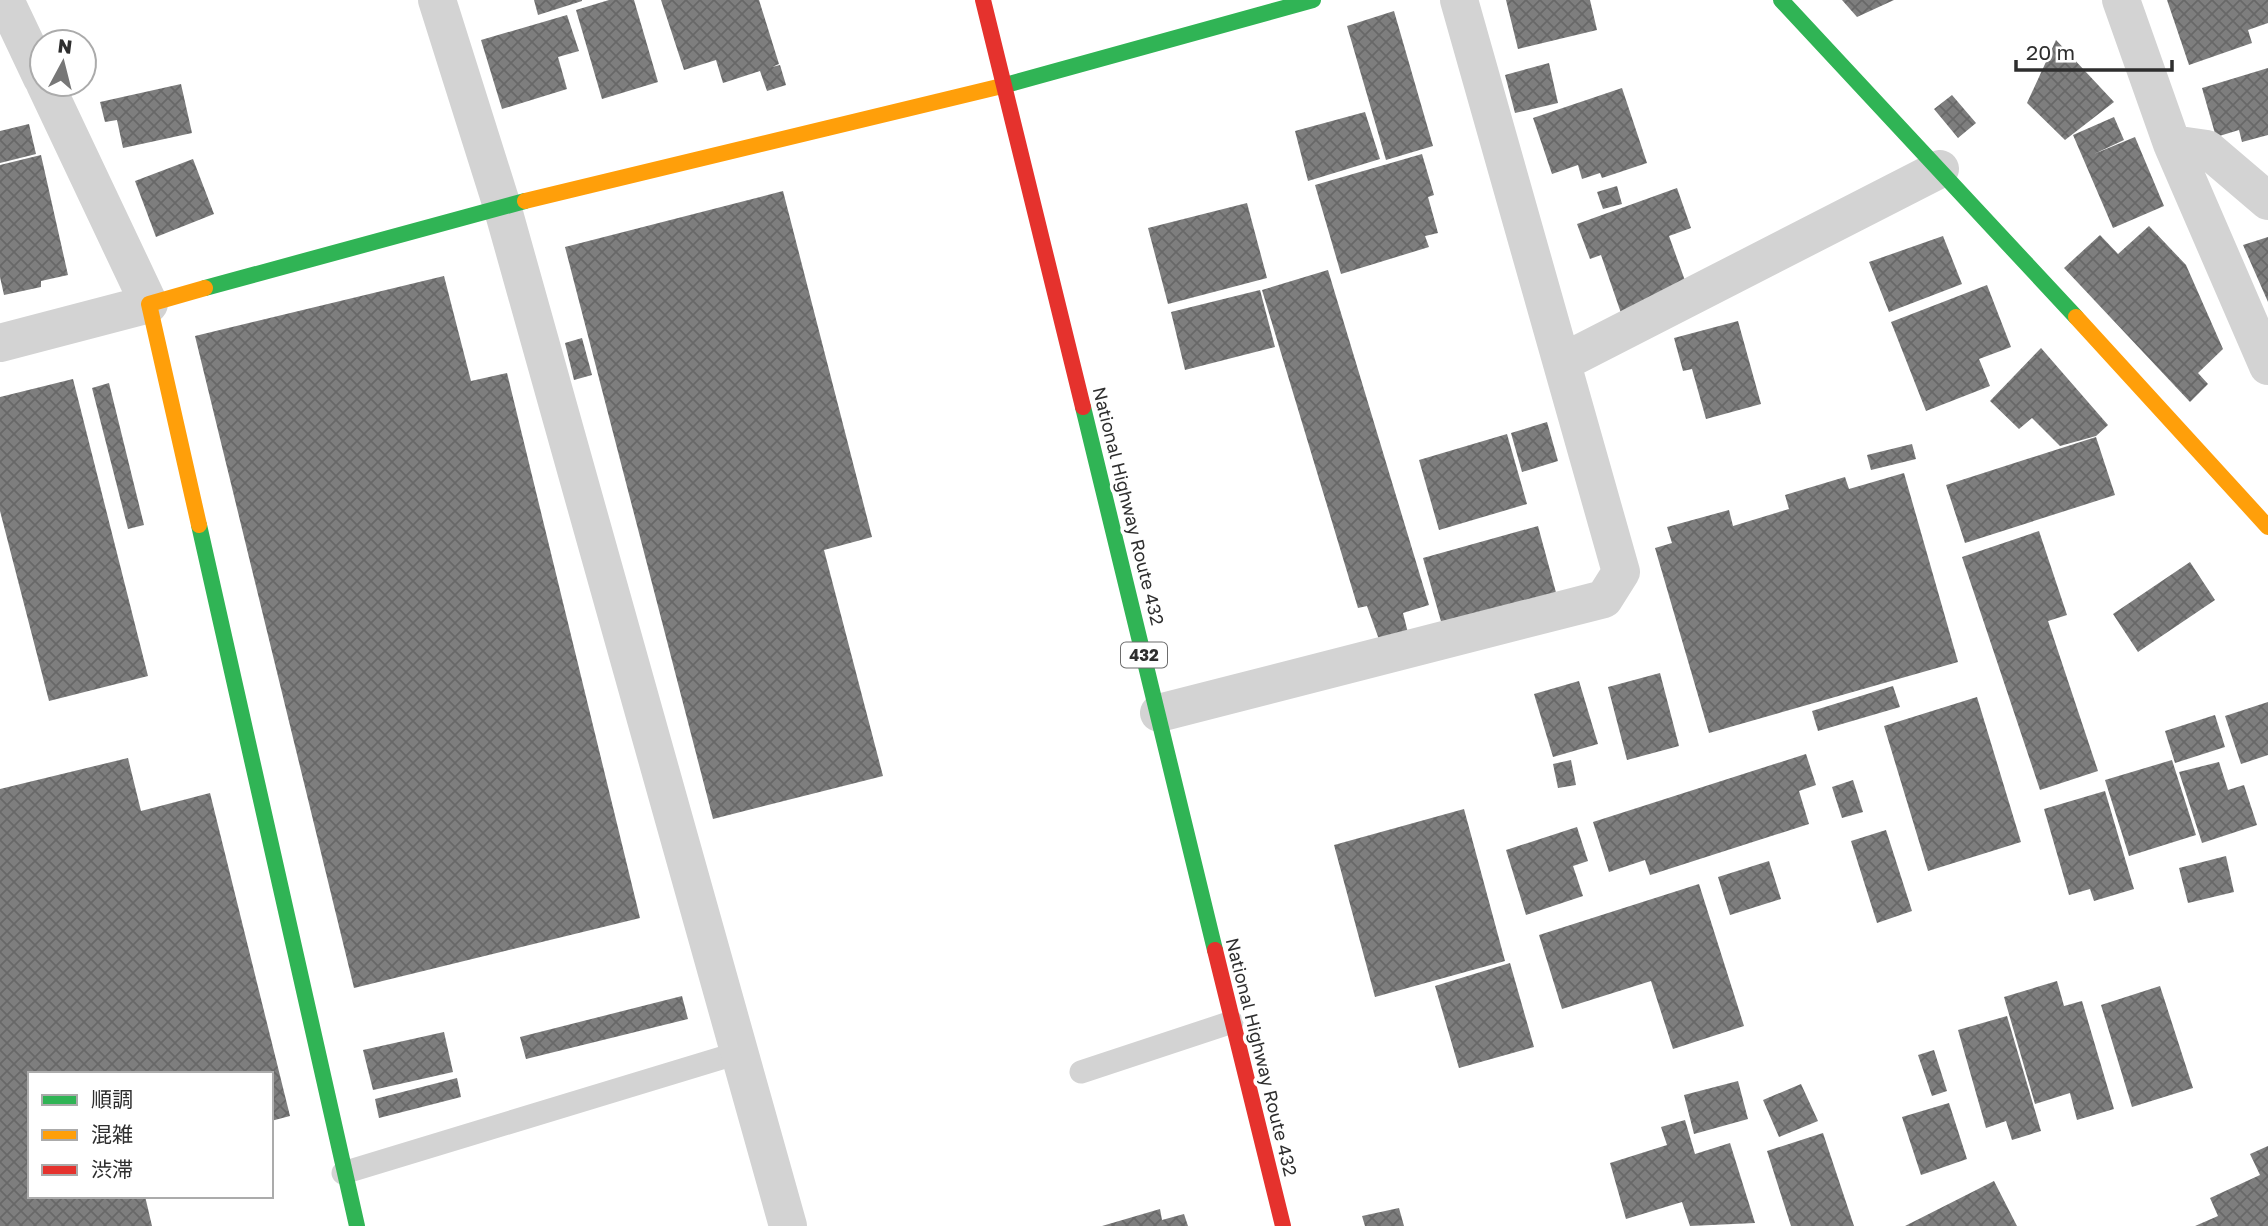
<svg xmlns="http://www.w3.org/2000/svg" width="2268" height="1226" font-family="'Golos Text','Noto Sans JP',sans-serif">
  <defs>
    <pattern id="building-cross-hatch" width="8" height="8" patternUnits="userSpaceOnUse" patternTransform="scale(1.75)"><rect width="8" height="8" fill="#7e7e7e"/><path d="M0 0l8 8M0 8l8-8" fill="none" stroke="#686868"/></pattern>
  </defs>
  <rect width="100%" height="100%" fill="#fff"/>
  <path fill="url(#building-cross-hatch)" d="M 534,0 L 582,0 L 582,1 L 538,15 Z
    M 609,0 L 634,0 L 658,82 L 602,99 L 576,10 Z
    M 661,0 L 759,0 L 779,64 L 772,67 L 780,65 L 786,85 L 767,91 L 760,71 L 723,83 L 716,60 L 684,70 Z
    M 1506,0 L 1590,0 L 1597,30 L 1518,49 Z
    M 1842,0 L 1894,0 L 1857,17 Z
    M 2167,0 L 2268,0 L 2268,23 L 2248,30 L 2252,43 L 2189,65 Z
    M 1394,11 L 1433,146 L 1386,160 L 1347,26 Z
    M 567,15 L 579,51 L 558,57 L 567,89 L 502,109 L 481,40 Z
    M 2056,40 L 2114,102 L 2065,140 L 2027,103 Z
    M 1549,63 L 1558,103 L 1515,113 L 1505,75 Z
    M 2268,68 L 2268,135 L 2242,142 L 2239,130 L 2216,137 L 2202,88 Z
    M 181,84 L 192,133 L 123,148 L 117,120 L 105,122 L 100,102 Z
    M 1622,88 L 1647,163 L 1602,178 L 1600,173 L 1582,179 L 1578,165 L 1552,174 L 1533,118 Z
    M 1952,95 L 1976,123 L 1958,138 L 1934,109 Z
    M 1365,112 L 1380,159 L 1308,181 L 1295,131 Z
    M 2114,117 L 2124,140 L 2094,154 L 2135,137 L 2164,206 L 2113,228 L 2073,135 Z
    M 29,124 L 36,154 L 0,163 L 0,131 Z
    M 1422,154 L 1434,195 L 1428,197 L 1438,233 L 1425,236 L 1429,247 L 1341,274 L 1315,185 Z
    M 41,155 L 68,275 L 41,281 L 41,287 L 4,295 L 0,277 L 0,165 Z
    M 193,159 L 214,214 L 156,237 L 135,181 Z
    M 1617,186 L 1622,204 L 1603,209 L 1597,192 Z
    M 1677,188 L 1691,228 L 1669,236 L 1688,289 L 1621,313 L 1601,255 L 1590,259 L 1577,224 Z
    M 783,191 L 872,537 L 824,550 L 883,776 L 713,819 L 565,247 Z
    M 1247,203 L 1267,278 L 1168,304 L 1148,228 Z
    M 2149,226 L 2186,265 L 2223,349 L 2198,373 L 2208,384 L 2190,402 L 2064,268 L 2100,235 L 2118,254 Z
    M 1943,236 L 1962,284 L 1889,312 L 1869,262 Z
    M 2268,237 L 2268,302 L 2243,245 Z
    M 1328,270 L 1429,605 L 1403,613 L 1409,637 L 1381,645 L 1367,606 L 1358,608 L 1262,290 Z
    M 444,276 L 471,381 L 507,373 L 640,918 L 354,988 L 195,336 Z
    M 1987,285 L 2011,347 L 1979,359 L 1990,386 L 1926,411 L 1891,322 Z
    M 1260,290 L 1275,347 L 1185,370 L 1171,312 Z
    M 1738,321 L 1761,404 L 1706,419 L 1692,369 L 1683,371 L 1674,338 Z
    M 582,338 L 592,375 L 574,380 L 565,343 Z
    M 2041,348 L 2108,425 L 2096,436 L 2060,446 L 2032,418 L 2019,429 L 1990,401 Z
    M 73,379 L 148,676 L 49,701 L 0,511 L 0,397 Z
    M 109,383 L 144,525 L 128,529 L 92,388 Z
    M 1547,422 L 1558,461 L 1522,472 L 1511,433 Z
    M 1507,434 L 1527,504 L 1439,530 L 1419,460 Z
    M 2096,437 L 2115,495 L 1965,543 L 1946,485 Z
    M 1912,444 L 1916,459 L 1871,470 L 1867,455 Z
    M 1904,473 L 1958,662 L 1709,733 L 1655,548 L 1672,543 L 1667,527 L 1729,510 L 1733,526 L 1789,509 L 1785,495 L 1845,477 L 1849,489 Z
    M 1538,526 L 1558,600 L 1444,632 L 1423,558 Z
    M 2039,531 L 2067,615 L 2048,621 L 2098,771 L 2040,790 L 1962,557 Z
    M 2190,562 L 2215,600 L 2138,652 L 2113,614 Z
    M 1660,673 L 1679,746 L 1627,760 L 1608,687 Z
    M 1579,681 L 1598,744 L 1553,757 L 1534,694 Z
    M 1893,686 L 1900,707 L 1818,731 L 1812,711 Z
    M 1977,697 L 2021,842 L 1928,871 L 1884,726 Z
    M 2268,702 L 2268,755 L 2241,764 L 2225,716 Z
    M 2215,715 L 2225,747 L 2175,763 L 2165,731 Z
    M 1806,754 L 1816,785 L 1799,791 L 1809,824 L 1650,875 L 1645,860 L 1609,872 L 1593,822 Z
    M 128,758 L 141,811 L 210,793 L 290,1116 L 271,1121 L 271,1074 L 30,1074 L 30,1196 L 145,1196 L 152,1226 L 0,1226 L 0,789 Z
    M 1571,760 L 1576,785 L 1558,788 L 1553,764 Z
    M 2172,760 L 2196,835 L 2129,856 L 2105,780 Z
    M 2219,762 L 2228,790 L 2244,785 L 2257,825 L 2202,843 L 2179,772 Z
    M 1853,780 L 1863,812 L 1842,818 L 1832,787 Z
    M 2105,791 L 2134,889 L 2094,901 L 2090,889 L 2069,895 L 2044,809 Z
    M 1464,809 L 1505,961 L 1375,997 L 1334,845 Z
    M 1577,827 L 1588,861 L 1573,866 L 1583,896 L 1526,915 L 1506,850 Z
    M 1886,830 L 1912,911 L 1877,923 L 1851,841 Z
    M 2226,856 L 2234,892 L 2188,903 L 2179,868 Z
    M 1769,861 L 1781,899 L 1730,915 L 1718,877 Z
    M 1699,884 L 1744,1026 L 1673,1049 L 1651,981 L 1562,1009 L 1539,935 Z
    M 1510,963 L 1534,1047 L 1459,1068 L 1435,986 Z
    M 2057,981 L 2064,1006 L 2082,1001 L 2114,1109 L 2077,1120 L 2070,1093 L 2035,1104 L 2004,997 Z
    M 2160,986 L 2193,1088 L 2132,1107 L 2101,1005 Z
    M 682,996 L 688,1019 L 526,1059 L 520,1037 Z
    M 2007,1016 L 2041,1131 L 2012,1140 L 2006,1121 L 1986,1128 L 1958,1030 Z
    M 444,1032 L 453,1072 L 373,1090 L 363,1050 Z
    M 1934,1050 L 1947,1091 L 1932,1096 L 1918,1055 Z
    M 457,1078 L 461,1097 L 379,1118 L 375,1099 Z
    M 1738,1081 L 1748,1119 L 1694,1134 L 1684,1095 Z
    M 1801,1084 L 1818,1121 L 1779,1137 L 1763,1100 Z
    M 1949,1103 L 1967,1159 L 1921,1175 L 1902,1117 Z
    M 1685,1120 L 1695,1154 L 1730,1143 L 1755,1223 L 1690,1226 L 1682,1202 L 1626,1219 L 1610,1163 L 1667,1145 L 1661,1127 Z
    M 1823,1133 L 1854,1226 L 1791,1226 L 1767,1151 Z
    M 2268,1146 L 2268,1226 L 2195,1226 L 2218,1216 L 2210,1198 L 2260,1175 L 2250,1154 Z
    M 1994,1181 L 2017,1226 L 1905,1226 Z
    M 1399,1208 L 1404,1226 L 1365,1226 L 1362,1216 Z
    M 1160,1209 L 1162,1220 L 1184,1214 L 1188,1226 L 1102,1226 Z"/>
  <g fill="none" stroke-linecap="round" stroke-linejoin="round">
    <path stroke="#d3d3d3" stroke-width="23" d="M 1081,1072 L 1232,1022
      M 343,1173 L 738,1053"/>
    <path stroke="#d3d3d3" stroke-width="38" d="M 5,0 L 42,78
      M 437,0 L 502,206 L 788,1226
      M 2121,0 L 2172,144 L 2268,366
      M 2172,144 L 2207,149 L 2268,201
      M 0,343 L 149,304 L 45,84
      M 1563,362 L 1940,169
      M 1159,713 L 1604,599 L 1621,572 L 1459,0"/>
    <path stroke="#30b455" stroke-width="16" d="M 1781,0 L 2076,317
      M 1002,86 L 1313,0
      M 205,288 L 525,201
      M 1083,407 L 1215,950
      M 199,525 L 357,1226"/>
    <path stroke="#ff9f0a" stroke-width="16" d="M 525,201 L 1002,86
      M 2076,317 L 2268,527
      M 199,525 L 149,304 L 205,288"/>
    <path stroke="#e5322d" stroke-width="16" d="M 983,0 L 1083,407
      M 1215,950 L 1283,1226"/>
  </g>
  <g text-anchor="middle" stroke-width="7" stroke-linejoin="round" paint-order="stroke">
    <rect fill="#fff" stroke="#6d6d6d" stroke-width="2" x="1121" y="642.5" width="46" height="25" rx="5"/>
    <g font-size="16" font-weight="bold" fill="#2e2e2e">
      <text x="1144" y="661">432</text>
    </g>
    <g font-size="18" fill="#2e2e2e" stroke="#fff">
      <text transform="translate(1128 506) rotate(76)" y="6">National Highway Route 432</text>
      <text transform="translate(1261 1057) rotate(76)" y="6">National Highway Route 432</text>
    </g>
  </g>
  <rect x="28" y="1072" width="245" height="126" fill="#ffffff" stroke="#ababab" stroke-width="2"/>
  <rect x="42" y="1095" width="35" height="10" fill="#30b455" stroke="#ababab" stroke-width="2"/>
  <text x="91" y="1107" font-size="21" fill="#2e2e2e">順調</text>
  <rect x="42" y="1130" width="35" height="10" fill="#ff9f0a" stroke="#ababab" stroke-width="2"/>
  <text x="91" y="1142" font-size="21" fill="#2e2e2e">混雑</text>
  <rect x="42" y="1165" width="35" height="10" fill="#e5322d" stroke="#ababab" stroke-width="2"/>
  <text x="91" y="1177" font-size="21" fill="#2e2e2e">渋滞</text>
  <g transform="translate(63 63) rotate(7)"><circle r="33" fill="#ffffff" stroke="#ababab" stroke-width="2"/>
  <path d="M0-5L12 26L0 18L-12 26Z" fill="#777777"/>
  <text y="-10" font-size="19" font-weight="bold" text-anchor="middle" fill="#2e2e2e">N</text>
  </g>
  <path d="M2016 60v10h156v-10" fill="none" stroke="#2e2e2e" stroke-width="3.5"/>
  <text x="2026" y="60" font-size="21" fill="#2e2e2e" stroke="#ffffff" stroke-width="5" paint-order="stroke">20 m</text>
</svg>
